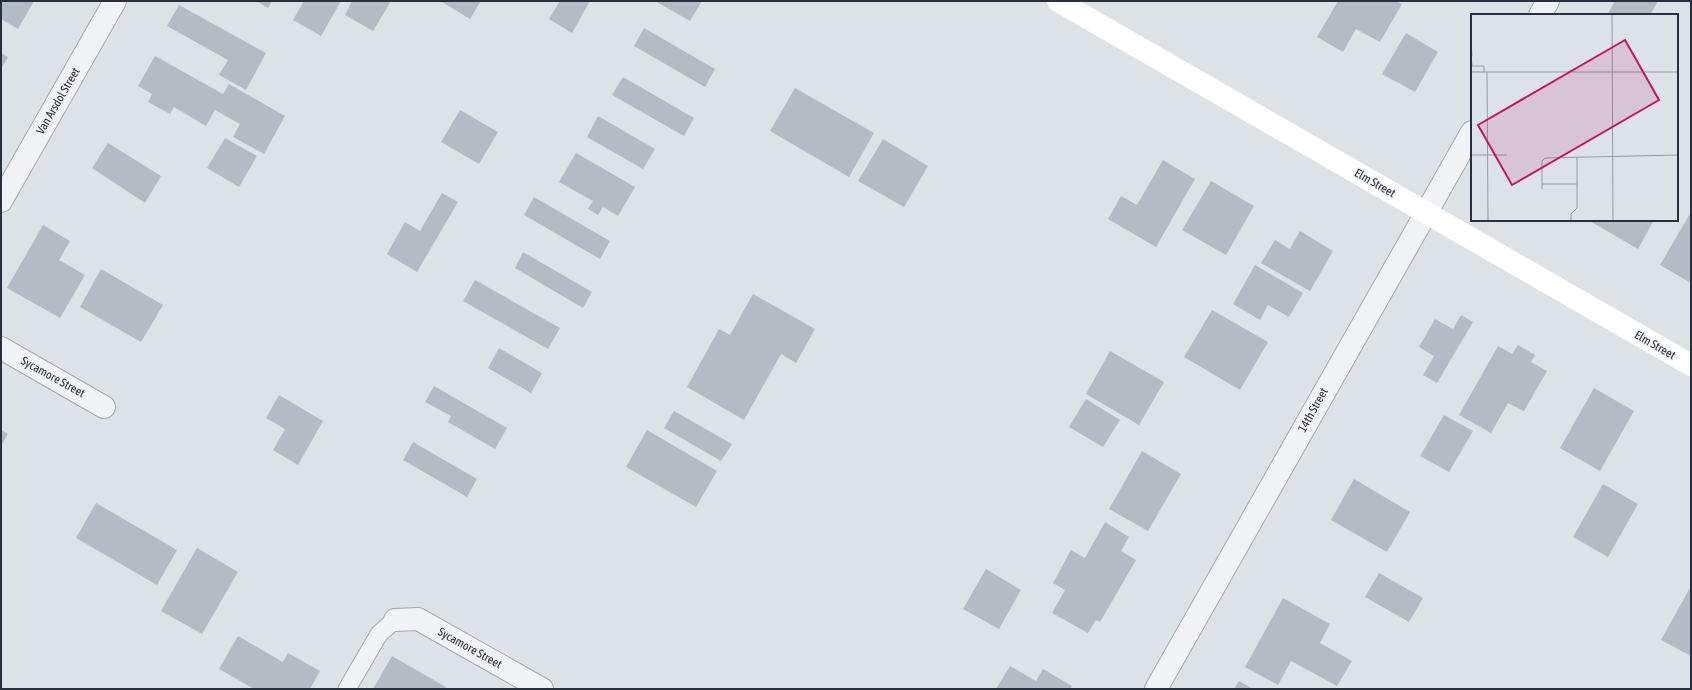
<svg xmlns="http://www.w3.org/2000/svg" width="1692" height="690" font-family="'Asap Condensed',sans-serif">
  <rect width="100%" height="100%" fill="#dde2e7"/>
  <path fill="#b5bbc4" d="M 1,1 L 34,1 L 18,29 L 1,19 Z
    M 256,1 L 272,1 L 268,8 Z
    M 304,1 L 341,1 L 321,36 L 293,20 Z
    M 352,1 L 391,1 L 373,31 L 345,15 Z
    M 443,1 L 481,1 L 470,19 L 442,2 Z
    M 560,1 L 590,1 L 572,33 L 549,19 Z
    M 655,1 L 702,1 L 690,21 Z
    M 1338,1 L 1396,1 L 1402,4 L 1380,42 L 1356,29 L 1343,52 L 1317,37 Z
    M 1615,1 L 1658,1 L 1650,15 L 1607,15 Z
    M 179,5 L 266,53 L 246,90 L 219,75 L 228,60 L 167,26 Z
    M 644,28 L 715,69 L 705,87 L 634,46 Z
    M 1406,33 L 1438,52 L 1415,92 L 1382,74 Z
    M 1,53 L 8,57 L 1,69 Z
    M 155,56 L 223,94 L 229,84 L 285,116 L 264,154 L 233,137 L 240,124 L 215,110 L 206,126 L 174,107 L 170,114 L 148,102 L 152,94 L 138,86 Z
    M 623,77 L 694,118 L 684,136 L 612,95 Z
    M 795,88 L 874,133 L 849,177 L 770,131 Z
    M 460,110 L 498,132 L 479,164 L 441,142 Z
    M 598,116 L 655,149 L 643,169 L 587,137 Z
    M 225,138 L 257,156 L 239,187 L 207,168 Z
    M 883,139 L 928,166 L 904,207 L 858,181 Z
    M 108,143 L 161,176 L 145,203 L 92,168 Z
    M 576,153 L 635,187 L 618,216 L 603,207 L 598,215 L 588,209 L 593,201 L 559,182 Z
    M 1163,160 L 1195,179 L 1156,247 L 1108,219 L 1121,196 L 1137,205 Z
    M 1211,181 L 1254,206 L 1226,255 L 1182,230 Z
    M 442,193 L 458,202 L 417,272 L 387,254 L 405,222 L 420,231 Z
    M 534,197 L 610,241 L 600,259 L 524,215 Z
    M 1691,212 L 1691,283 L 1660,265 Z
    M 1588,220 L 1654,220 L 1638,249 Z
    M 43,225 L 70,241 L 59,260 L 85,275 L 60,318 L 7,288 Z
    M 1300,231 L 1333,251 L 1310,291 L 1261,263 L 1275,240 L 1290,249 Z
    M 523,252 L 592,292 L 583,308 L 515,268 Z
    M 1255,265 L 1303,293 L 1289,317 L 1268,305 L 1260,320 L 1233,304 Z
    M 101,269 L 163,305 L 141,342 L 80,307 Z
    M 475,280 L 560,328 L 548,349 L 463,301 Z
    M 753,294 L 815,329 L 796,363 L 781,354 L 744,420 L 687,387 L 719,329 L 730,335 Z
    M 1212,310 L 1268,342 L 1240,390 L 1184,357 Z
    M 1461,315 L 1473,322 L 1437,383 L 1423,375 L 1434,356 L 1419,347 L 1435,319 L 1453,329 Z
    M 1518,345 L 1535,355 L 1531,362 L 1547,371 L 1524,411 L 1508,403 L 1491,433 L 1459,415 L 1498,346 L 1512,354 Z
    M 499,348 L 542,373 L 531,393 L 488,368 Z
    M 1110,351 L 1164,382 L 1139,425 L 1086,394 Z
    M 434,386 L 507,428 L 495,449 L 448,422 L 451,416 L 425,402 Z
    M 1594,388 L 1634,411 L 1600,471 L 1560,448 Z
    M 279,395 L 323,421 L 298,465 L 273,450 L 285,429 L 266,418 Z
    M 1086,399 L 1120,420 L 1103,447 L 1069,427 Z
    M 674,411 L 732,444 L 721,461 L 664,428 Z
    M 1444,415 L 1473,431 L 1449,472 L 1420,456 Z
    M 1,430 L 8,434 L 1,446 Z
    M 647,430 L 717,471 L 696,507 L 626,467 Z
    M 413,442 L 477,479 L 467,497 L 403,460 Z
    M 1142,451 L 1181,474 L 1148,531 L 1109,509 Z
    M 1354,479 L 1410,512 L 1387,552 L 1331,520 Z
    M 1603,484 L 1638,504 L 1608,557 L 1573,537 Z
    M 96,503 L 177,550 L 157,585 L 76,538 Z
    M 1105,522 L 1129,537 L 1121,551 L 1136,560 L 1100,622 L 1096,620 L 1088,633 L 1052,613 L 1065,590 L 1053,583 L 1071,550 L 1085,558 Z
    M 197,548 L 238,572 L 202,634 L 161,611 Z
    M 986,569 L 1021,590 L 999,629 L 963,609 Z
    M 1379,573 L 1423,598 L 1409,622 L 1365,597 Z
    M 1691,586 L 1691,656 L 1661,640 Z
    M 1283,598 L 1330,624 L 1320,643 L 1352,661 L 1337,686 L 1291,661 L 1278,685 L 1245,667 Z
    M 238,636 L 283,662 L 288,653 L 320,671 L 310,689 L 254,689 L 219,669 Z
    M 392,656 L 446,687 L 445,689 L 373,689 Z
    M 1010,666 L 1036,681 L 1043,669 L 1072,686 L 1070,689 L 996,689 Z
    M 1239,681 L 1253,689 L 1234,689 Z"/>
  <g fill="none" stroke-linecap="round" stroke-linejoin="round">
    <g stroke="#a3a9b1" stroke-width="19">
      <path id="lane" d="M 347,689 L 379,634 L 395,620"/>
    </g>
    <g stroke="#a3a9b1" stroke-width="24">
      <path id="street" d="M 1540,15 L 1548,1
        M 1,201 L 115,1
        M 1,348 L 104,407
        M 395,620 L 418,619 L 542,689
        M 1156,689 L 1472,132"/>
    </g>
    <use href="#lane" stroke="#f0f2f6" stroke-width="17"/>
    <use href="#street" stroke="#f0f2f6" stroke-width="22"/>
    <path stroke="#fff" stroke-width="22" d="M 1058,1 L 1691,365"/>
  </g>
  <g text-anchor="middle" stroke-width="3" stroke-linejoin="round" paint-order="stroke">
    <g font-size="12" fill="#27303e" stroke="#edf1f5">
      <text transform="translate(58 101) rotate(-60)" y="4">Van Arsdol Street</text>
      <text transform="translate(1375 183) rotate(30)" y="4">Elm Street</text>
      <text transform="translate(1655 345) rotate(30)" y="4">Elm Street</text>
      <text transform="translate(53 377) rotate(29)" y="4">Sycamore Street</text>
      <text transform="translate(1313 410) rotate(-61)" y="4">14th Street</text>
      <text transform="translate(470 648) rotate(29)" y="4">Sycamore Street</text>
    </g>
  </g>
  <g transform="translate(1471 14)">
    <rect width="207" height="207" fill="#dde2e7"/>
    <path fill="none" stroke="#949ba3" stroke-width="1" d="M 141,0 L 142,207M 0,30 L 1,42M 0,42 L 1,52 L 13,52 L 13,58M 0,58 L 207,58M 16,58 L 17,207M 0,141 L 36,141M 71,170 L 106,170M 71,175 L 71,147 L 74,144 L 207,141M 100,207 L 100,200 L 106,194 L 106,143"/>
    <path fill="#c2185b" fill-opacity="0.15" stroke="#c2185b" stroke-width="2" d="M 154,26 L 188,86 L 41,171 L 7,111 Z"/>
    <rect width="207" height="207" fill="none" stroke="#27303e" stroke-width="2"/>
  </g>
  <rect width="1692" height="690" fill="none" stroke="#27303e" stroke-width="4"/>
</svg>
